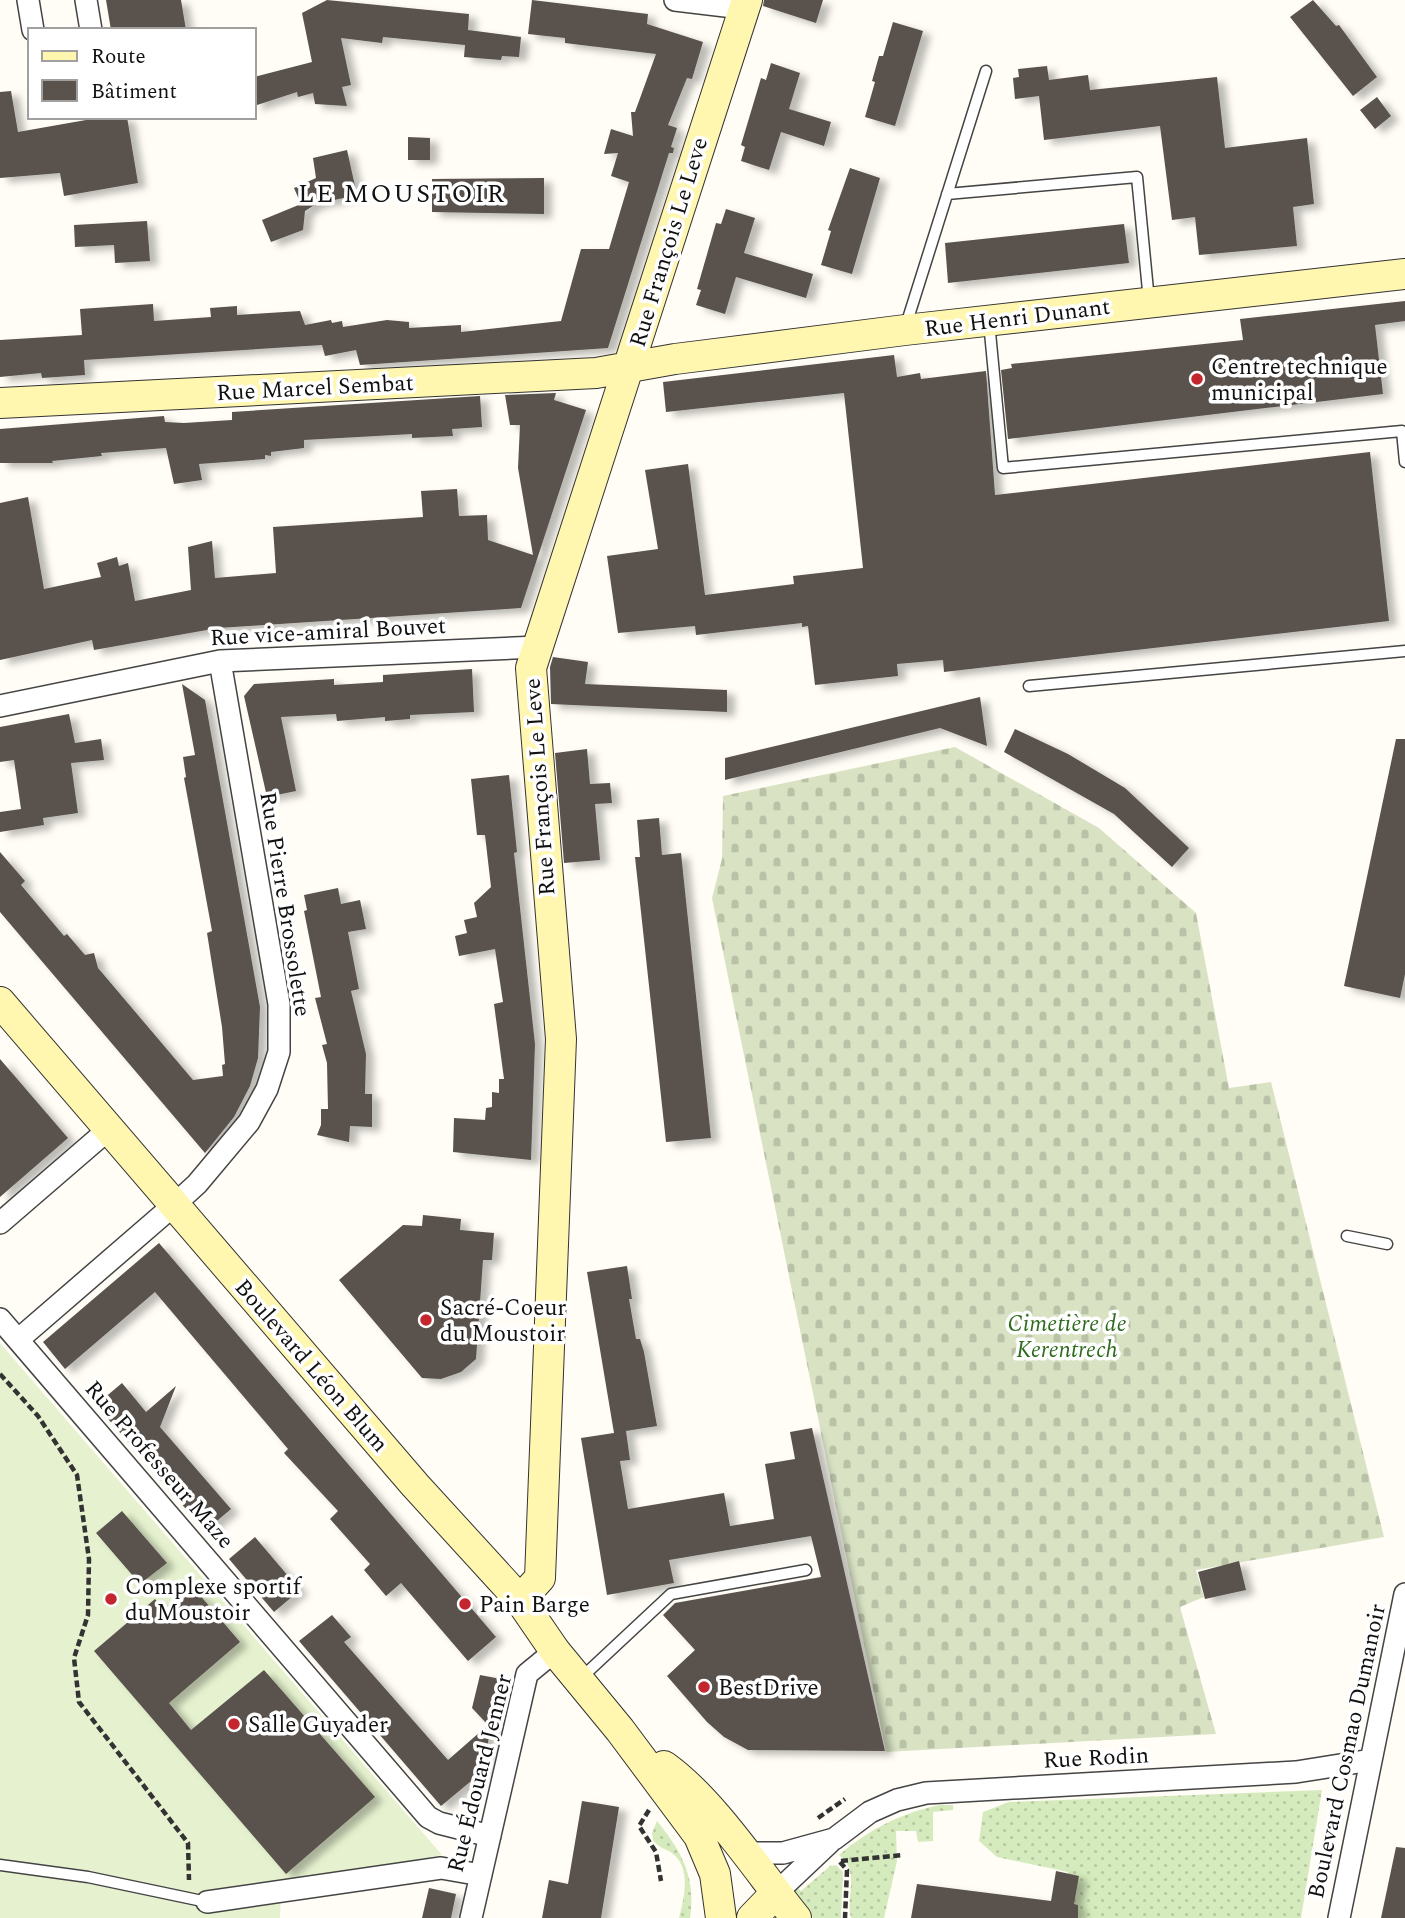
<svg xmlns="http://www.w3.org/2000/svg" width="1405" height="1918" font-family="Spectral,serif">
  <defs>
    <pattern id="grass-dots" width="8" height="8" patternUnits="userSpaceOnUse" patternTransform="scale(1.75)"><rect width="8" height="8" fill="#d5ebbd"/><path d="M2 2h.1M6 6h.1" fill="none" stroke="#b6c8a1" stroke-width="1.8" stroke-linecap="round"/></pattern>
    <pattern id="cemetery-stones" width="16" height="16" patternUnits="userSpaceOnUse" patternTransform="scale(1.75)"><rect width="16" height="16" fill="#d9e3c4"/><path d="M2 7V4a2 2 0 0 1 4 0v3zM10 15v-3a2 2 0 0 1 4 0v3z" fill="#b9c2a7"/></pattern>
    <filter id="shadow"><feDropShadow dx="8" dy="4.5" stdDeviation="3.5" flood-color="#0004"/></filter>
  </defs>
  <rect width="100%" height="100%" fill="#fffdf5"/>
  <path fill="url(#grass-dots)" d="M 1322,1790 L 1301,1918 L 1063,1918 L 1068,1872 L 997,1857 L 979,1841 L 983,1812 L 1009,1802 Z
    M 940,1805 L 953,1805 L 953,1810 L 933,1812 L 933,1841 L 918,1842 L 916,1831 L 896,1831 L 897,1861 L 884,1918 L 851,1918 C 845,1895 861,1872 839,1855 C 870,1829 901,1813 940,1805 Z
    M 657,1821 C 682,1852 696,1877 690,1918 L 679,1918 C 684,1898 692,1868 672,1853 C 664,1848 659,1848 653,1840 L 652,1833 Z
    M 836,1865 L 843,1872 L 841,1918 L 813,1918 L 795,1896 L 792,1883 L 801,1891 L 830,1866 Z"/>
  <path fill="url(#cemetery-stones)" d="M 955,747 L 1099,828 L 1196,913 L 1229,1088 L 1271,1082 L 1384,1537 L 1196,1570 L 1204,1597 L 1180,1607 L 1216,1734 L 886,1752 L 712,898 L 722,859 L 723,796 Z"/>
  <path fill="#e6f2cf" d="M 0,1343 L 442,1855 L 281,1886 L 280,1918 L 0,1918 Z"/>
  <path fill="#5a524d" filter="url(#shadow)" d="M 106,0 L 181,0 L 186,30 L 111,30 Z
    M 327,0 L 469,14 L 468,30 L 521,37 L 519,57 L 502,56 L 501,60 L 464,57 L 465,45 L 383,37 L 382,43 L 341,38 L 351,85 L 342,87 L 347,106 L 315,104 L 313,93 L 298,97 L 297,92 L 254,106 L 254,77 L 312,62 L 302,13 Z
    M 532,0 L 648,14 L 647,24 L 703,42 L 692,79 L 687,78 L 668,125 L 677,128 L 671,147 L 674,148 L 673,153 L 669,153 L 608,348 L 360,365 L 356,350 L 325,356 L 322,345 L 84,360 L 85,375 L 42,378 L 41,373 L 0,377 L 0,340 L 82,335 L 80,309 L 153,304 L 154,321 L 211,317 L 210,308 L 237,306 L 237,315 L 300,311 L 305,325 L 331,320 L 332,323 L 342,321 L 343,327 L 387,320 L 409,322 L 409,328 L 461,325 L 461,332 L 561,321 L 581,249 L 609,249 L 629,182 L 611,176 L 618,153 L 604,154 L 611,129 L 633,136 L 631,112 L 635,112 L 656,54 L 565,43 L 565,38 L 528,34 Z
    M 764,0 L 823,0 L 816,23 L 763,6 Z
    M 1313,0 L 1336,26 L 1339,25 L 1377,77 L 1353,96 L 1290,17 Z
    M 893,22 L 923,31 L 895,126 L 865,117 L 875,82 L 872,81 L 879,56 L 883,56 Z
    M 771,63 L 800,73 L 789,109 L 831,122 L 824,146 L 781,132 L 769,170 L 741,161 L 745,147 L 741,145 L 761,78 L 766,80 Z
    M 1047,66 L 1049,80 L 1088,75 L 1090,90 L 1217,77 L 1225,148 L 1307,138 L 1314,204 L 1293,207 L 1297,246 L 1199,255 L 1195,217 L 1172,220 L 1160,126 L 1044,140 L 1039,96 L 1015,99 L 1013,78 L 1019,77 L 1018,69 Z
    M 11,91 L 18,132 L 103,117 L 127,117 L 138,183 L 64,196 L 60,173 L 0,178 L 0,92 Z
    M 1377,97 L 1391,116 L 1375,129 L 1360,110 Z
    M 408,137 L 430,138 L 430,160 L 408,160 Z
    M 347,150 L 357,195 L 316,204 L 305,211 L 303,230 L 271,242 L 262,220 L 301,204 L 294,188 L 316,178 L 313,158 Z
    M 850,168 L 880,178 L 852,274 L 821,265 L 831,231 L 828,230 Z
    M 544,178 L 544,214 L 432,212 L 432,179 Z
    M 726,209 L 755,218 L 744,253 L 813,274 L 806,298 L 736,277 L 725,314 L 696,305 L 701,290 L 697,289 L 716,223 L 721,224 Z
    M 147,221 L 150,261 L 115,263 L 114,245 L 75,247 L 74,225 Z
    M 1124,224 L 1129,263 L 948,283 L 945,243 Z
    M 1405,301 L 1405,321 L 1375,325 L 1383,394 L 1008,439 L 1001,370 L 1012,368 L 1011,364 L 1243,340 L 1240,319 Z
    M 894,355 L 897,377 L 920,373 L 921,379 L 986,371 L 995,495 L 1370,452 L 1389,621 L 944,672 L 943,660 L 897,664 L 898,676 L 815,685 L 808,626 L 802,627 L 802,623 L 696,635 L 695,626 L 618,633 L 607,556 L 658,549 L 645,470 L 688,464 L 705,595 L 794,584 L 793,576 L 863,568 L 844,393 L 666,412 L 663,382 Z
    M 556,393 L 554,400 L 586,410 L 521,608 L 218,628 L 94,650 L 92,640 L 0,660 L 0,503 L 28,497 L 44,589 L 101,577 L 97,563 L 117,557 L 119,566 L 128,563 L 135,601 L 191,590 L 188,547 L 212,541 L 215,578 L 276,573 L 273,527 L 423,517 L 421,491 L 457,489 L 459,516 L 487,515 L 488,540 L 533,555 L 518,468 L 520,425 L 510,425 L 505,395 Z
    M 480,396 L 482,427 L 452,429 L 453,436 L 412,438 L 412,434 L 304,440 L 304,448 L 271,452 L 271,456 L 265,455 L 265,459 L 199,464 L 202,480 L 174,484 L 166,448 L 101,453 L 102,456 L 52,461 L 53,463 L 0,463 L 0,429 L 164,416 L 165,422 L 184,423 L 232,420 L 232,412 Z
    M 553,657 L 588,662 L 585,684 L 727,690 L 727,712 L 551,704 L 550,667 Z
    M 472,669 L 474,712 L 410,715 L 410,719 L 385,721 L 385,717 L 337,721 L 336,714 L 281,717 L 296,791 L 267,797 L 244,696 L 254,684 L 334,679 L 334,685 L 383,682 L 383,675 Z
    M 182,684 L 205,700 L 260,1007 L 258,1058 L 250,1086 L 234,1117 L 205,1153 L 0,912 L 0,852 L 25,881 L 21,885 L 64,936 L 67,934 L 85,955 L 94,953 L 98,968 L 193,1080 L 223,1076 L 222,1065 L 225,1064 L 222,1027 L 207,933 L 212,931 L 184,778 L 186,777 L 183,757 L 195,755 Z
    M 980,697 L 987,746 L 940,728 L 725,780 L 725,758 Z
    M 69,714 L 75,743 L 101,739 L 104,760 L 71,763 L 78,813 L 43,818 L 44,825 L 0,832 L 0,812 L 21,809 L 14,760 L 0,762 L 0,727 Z
    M 1015,729 L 1068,754 L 1125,788 L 1189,848 L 1172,867 L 1114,814 L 1004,752 Z
    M 1396,739 L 1405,739 L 1405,974 L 1400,998 L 1344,986 Z
    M 587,749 L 590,784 L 610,783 L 612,803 L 595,804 L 600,860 L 564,863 L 555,753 Z
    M 509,775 L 517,852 L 514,853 L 535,1044 L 531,1160 L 453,1152 L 454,1118 L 485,1120 L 486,1108 L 492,1107 L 492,1092 L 499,1093 L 499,1079 L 504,1079 L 494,1004 L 503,1002 L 495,949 L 459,956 L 455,936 L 467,933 L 464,920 L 477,917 L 474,903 L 491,887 L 485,835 L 477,835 L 471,779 Z
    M 659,818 L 662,855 L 681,853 L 711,1138 L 666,1142 L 635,857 L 640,857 L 637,820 Z
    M 338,888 L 341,904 L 360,900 L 366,929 L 348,932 L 359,989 L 351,991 L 366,1054 L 365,1094 L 372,1094 L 372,1127 L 350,1126 L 349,1142 L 317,1135 L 321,1125 L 321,1109 L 328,1109 L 327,1063 L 322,1045 L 327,1044 L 315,998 L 321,997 L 304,911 L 307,910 L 304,895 Z
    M 0,1059 L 68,1138 L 0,1197 Z
    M 423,1215 L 461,1219 L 460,1230 L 494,1233 L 492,1260 L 483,1260 L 476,1359 L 461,1372 L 441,1379 L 422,1378 L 339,1280 L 403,1225 L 422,1226 Z
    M 159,1243 L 496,1637 L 468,1661 L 401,1583 L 386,1596 L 364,1570 L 370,1564 L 330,1519 L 338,1511 L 284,1453 L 288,1449 L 155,1292 L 65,1369 L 43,1342 Z
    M 627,1266 L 632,1299 L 629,1299 L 636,1339 L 640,1339 L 644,1352 L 657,1426 L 626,1431 L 630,1460 L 620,1461 L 628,1509 L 724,1493 L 730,1526 L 774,1519 L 765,1464 L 795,1459 L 790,1432 L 812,1428 L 885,1751 L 748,1750 L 724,1737 L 707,1722 L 667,1676 L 695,1650 L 663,1615 L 675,1603 L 821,1577 L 811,1536 L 669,1560 L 674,1583 L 607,1595 L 581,1438 L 614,1433 L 587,1272 Z
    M 122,1383 L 146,1412 L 176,1386 L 160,1427 L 231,1509 L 205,1531 L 96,1405 Z
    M 122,1511 L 167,1563 L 140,1584 L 96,1533 Z
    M 255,1537 L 300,1590 L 274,1612 L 229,1559 Z
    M 1239,1561 L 1246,1590 L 1205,1599 L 1198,1572 Z
    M 190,1593 L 198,1593 L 240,1642 L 169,1703 L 191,1730 L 264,1670 L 375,1797 L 286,1874 L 94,1651 L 155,1599 L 167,1613 Z
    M 332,1615 L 351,1637 L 344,1642 L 448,1760 L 488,1725 L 472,1708 L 480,1675 L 501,1679 L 482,1772 L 441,1806 L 299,1641 Z
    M 582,1801 L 619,1807 L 601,1918 L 542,1918 L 549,1880 L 568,1884 Z
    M 1396,1847 L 1405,1848 L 1405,1918 L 1381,1918 Z
    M 1056,1871 L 1079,1876 L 1074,1904 L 1078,1905 L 1078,1918 L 911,1918 L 917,1884 L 1051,1901 Z
    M 429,1888 L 456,1894 L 451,1918 L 422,1918 Z"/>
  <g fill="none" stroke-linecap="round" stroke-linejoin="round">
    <g stroke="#444" stroke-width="13">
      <path id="lane" d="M 947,194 L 1137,177 L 1149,301
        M 989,322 L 1003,468 L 1402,431 L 1405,462
        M 906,325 L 986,71
        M 1029,686 L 1405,651
        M 1347,1236 L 1387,1244
        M 580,1679 L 671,1594 L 806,1570
        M 0,1865 L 88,1877 L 207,1902"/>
    </g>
    <g stroke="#444" stroke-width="24">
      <path id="street" d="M 28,0 L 33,30
        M 86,0 L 91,30
        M 675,0 L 742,8
        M 0,706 L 220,661 L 537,647
        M 0,1223 L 109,1129
        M 0,1319 L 428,1817 L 439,1823 L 490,1836
        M 19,1339 L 174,1205 L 197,1184 L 249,1122 L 267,1089 L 279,1052 L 279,1004 L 220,661
        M 743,1853 L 783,1853 L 834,1839 L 870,1812 L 897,1800 L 926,1793 L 1296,1772 L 1371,1760
        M 776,1893 L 830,1842
        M 207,1902 L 441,1868 L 481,1875
        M 471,1918 L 527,1674 L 555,1651
        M 1339,1918 L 1405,1594"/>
    </g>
    <g stroke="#333" stroke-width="32">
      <path id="secondary" d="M 0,403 L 596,373 L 675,359 L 905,330 L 1405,274
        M 0,1002 L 415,1485 L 520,1600 L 555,1651 L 620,1730 L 699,1836 L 715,1874 L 721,1918
        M 520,1600 L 540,1578 L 561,1039 L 531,668 L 747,0
        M 664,1766 C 712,1800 758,1871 796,1918
        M 752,1918 L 776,1893"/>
    </g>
    <path stroke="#333" stroke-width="4.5" stroke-dasharray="7 3.5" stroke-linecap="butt" d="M 0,1374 L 38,1416 L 77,1475 L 89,1559 L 88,1615 L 74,1658 L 79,1702 L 188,1843 L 189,1880
      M 649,1810 L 639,1826 L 656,1852 L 661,1881
      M 818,1818 L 845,1799
      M 841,1861 L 903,1855
      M 840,1862 L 847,1870 L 845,1918"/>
    <use href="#lane" stroke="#fff" stroke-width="10"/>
    <use href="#street" stroke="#fff" stroke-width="21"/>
    <use href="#secondary" stroke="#fff6b0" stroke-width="30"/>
  </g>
  <g fill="#c4262e" stroke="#fff" stroke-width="2.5">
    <circle cx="1197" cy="379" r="7"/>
    <circle cx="426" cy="1320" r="7"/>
    <circle cx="111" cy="1599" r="7"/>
    <circle cx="465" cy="1604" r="7"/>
    <circle cx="704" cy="1687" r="7"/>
    <circle cx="234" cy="1724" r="7"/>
  </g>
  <g text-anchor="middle" stroke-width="7" stroke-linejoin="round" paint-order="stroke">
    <g font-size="23" fill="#111" stroke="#fff">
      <text transform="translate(668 242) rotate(-73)" y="8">Rue François Le Leve</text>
      <text transform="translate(1017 317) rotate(-7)" y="8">Rue Henri Dunant</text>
      <text transform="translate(315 387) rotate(-3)" y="8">Rue Marcel Sembat</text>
      <text transform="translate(328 631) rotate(-3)" y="8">Rue vice-amiral Bouvet</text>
      <text transform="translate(539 787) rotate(-94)" y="8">Rue François Le Leve</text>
      <text transform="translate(286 904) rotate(81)" y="8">Rue Pierre Brossolette</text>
      <text transform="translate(312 1365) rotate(49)" y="8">Boulevard Léon Blum</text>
      <text transform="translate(160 1464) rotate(49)" y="8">Rue Professeur Maze</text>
      <text transform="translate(1346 1751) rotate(-78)" y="8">Boulevard Cosmao Dumanoir</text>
      <text transform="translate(1096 1757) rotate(-3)" y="8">Rue Rodin</text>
      <text transform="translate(479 1773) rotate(-76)" y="8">Rue Édouard Jenner</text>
    </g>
    <g font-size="23" fill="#111" stroke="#fff" text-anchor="start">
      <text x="1211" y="374">Centre technique<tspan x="1211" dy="26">municipal</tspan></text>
      <text x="440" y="1315">Sacré-Coeur<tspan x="440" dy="26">du Moustoir</tspan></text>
      <text x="125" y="1594">Complexe sportif<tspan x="125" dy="26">du Moustoir</tspan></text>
      <text x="479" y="1612">Pain Barge</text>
      <text x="718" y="1695">BestDrive</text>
      <text x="248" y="1732">Salle Guyader</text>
    </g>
    <g font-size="23" font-style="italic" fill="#2f6b1f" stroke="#fff">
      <text x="1067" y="1331">Cimetière de<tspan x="1067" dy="26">Kerentrech</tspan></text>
    </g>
    <g font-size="26" letter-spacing="2" fill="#111" stroke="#fff">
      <text x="402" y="202">LE MOUSTOIR</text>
    </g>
  </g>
  <rect x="28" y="28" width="228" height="91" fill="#ffffff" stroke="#a0a0a0" stroke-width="2"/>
  <rect x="42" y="51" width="35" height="10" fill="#fff6b0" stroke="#a0a0a0" stroke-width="2"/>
  <text x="91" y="63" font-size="21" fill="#111111">Route</text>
  <rect x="42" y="80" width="35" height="21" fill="#5a524d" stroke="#a0a0a0" stroke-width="2"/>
  <text x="91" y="98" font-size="21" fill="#111111">Bâtiment</text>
</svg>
